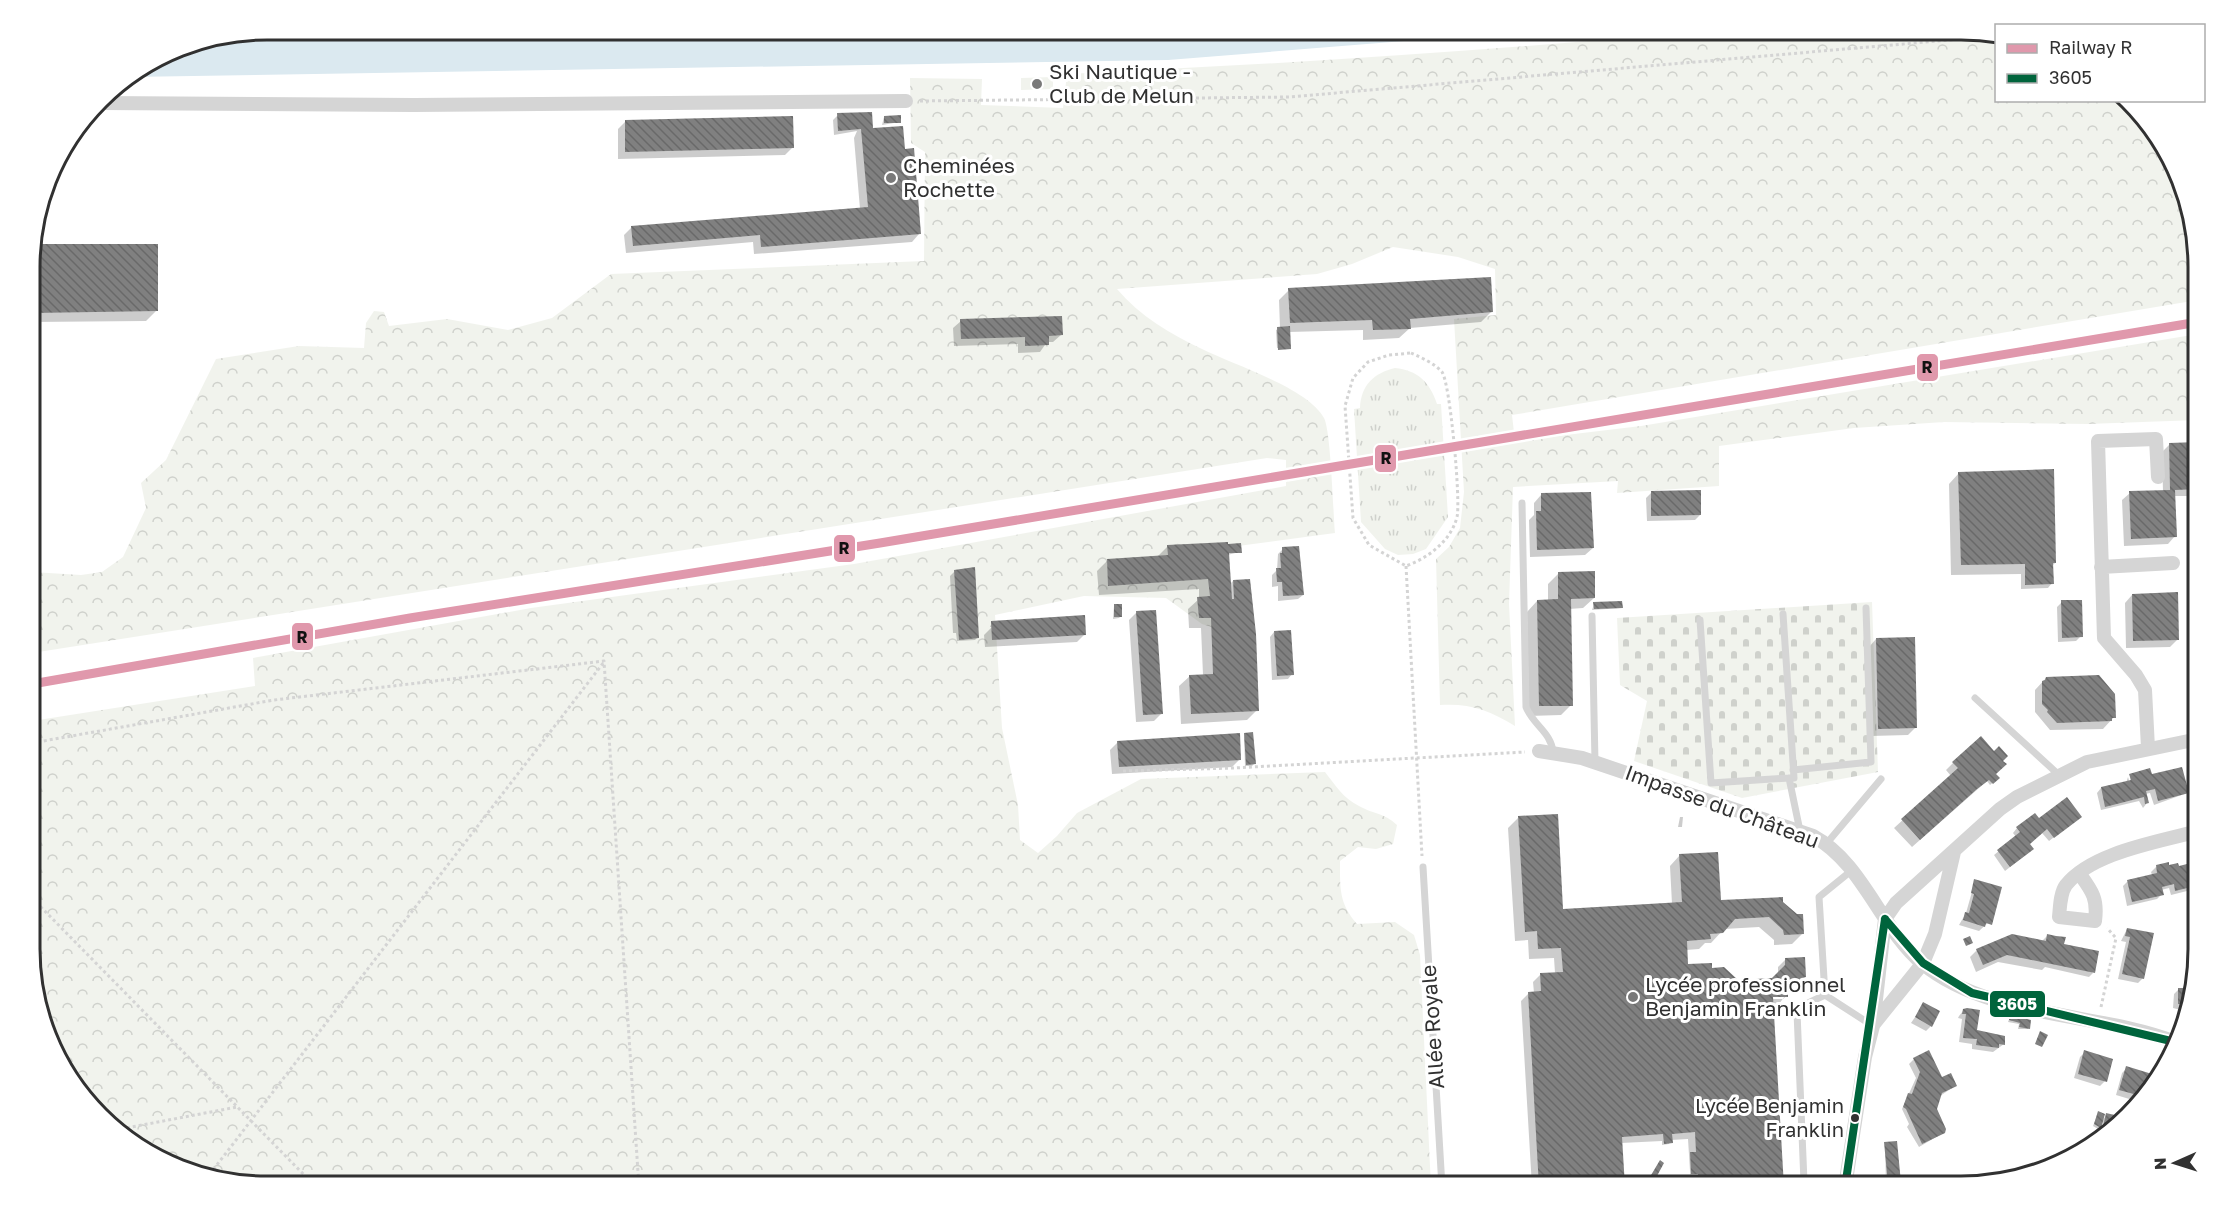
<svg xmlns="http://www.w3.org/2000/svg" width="2229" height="1217" font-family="'Golos Text',sans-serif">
  <defs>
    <pattern id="grass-tufts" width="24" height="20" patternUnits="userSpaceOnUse" patternTransform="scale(1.5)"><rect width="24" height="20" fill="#f1f3ed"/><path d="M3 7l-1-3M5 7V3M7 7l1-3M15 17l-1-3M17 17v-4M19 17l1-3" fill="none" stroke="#cfd1cc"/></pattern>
    <pattern id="forest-crowns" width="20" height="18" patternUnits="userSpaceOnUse" patternTransform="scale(1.5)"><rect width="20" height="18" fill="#f1f3ed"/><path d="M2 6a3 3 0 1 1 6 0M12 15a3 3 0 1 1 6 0" fill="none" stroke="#cfd1cc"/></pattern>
    <pattern id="cemetery-stones" width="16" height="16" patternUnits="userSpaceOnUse" patternTransform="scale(1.5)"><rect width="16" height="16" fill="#f1f3ed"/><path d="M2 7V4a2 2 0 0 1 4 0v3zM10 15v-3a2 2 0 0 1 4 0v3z" fill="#cfd1cc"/></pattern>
    <pattern id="building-back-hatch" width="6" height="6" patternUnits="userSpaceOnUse" patternTransform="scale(1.5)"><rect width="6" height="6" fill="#808080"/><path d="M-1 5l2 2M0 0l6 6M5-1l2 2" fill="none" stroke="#696969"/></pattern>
  </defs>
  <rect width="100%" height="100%" fill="#fff"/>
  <path fill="url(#grass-tufts)" d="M 1395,368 C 1417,370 1430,382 1437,404 L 1441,404 L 1448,517 L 1426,549 L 1413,554 L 1398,555 L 1385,549 L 1361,522 L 1354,409 L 1360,408 C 1361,385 1374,373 1395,368 Z"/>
  <path fill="url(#forest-crowns)" d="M 1709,30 L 1962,30 L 1996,35 L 1996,100 L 2121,101 L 2159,136 L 2186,192 L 2198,252 L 2198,300 L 1512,415 L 1515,441 L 1641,426 L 2198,334 L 2198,420 L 2087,424 L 1944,422 L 1854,428 L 1719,446 L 1719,486 L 1617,493 L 1618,481 L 1513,487 L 1509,604 L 1515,726 C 1489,710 1469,703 1440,705 L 1436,559 L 1449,547 L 1460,528 L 1464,492 L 1454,319 L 1496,315 L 1495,269 L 1458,257 L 1393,247 L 1352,264 L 1317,274 L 1117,289 C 1140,316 1170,334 1202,349 C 1234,365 1308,388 1324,418 C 1331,431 1333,512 1335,533 L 1223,548 L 1227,632 L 1202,624 L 1166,598 L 1084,596 L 995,615 L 1002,728 L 1018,805 L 1020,840 L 1038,853 L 1057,836 L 1077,813 L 1141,779 L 1325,772 C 1336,786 1343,798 1359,806 C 1375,815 1383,812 1397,825 L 1393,844 L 1376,849 L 1358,847 L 1340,861 C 1340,889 1339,903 1357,924 L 1395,922 L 1414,935 L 1420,955 L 1431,1187 L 267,1187 L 206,1179 L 149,1155 L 70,1081 L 32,980 L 32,721 L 255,686 L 253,658 L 531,608 L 854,564 L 1286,486 L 1286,460 L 1267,458 L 32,653 L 32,572 L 81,575 L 102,572 L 123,557 L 146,508 L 141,483 L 166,460 L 216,359 L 299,346 L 364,348 L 366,323 L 374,311 L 384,312 L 389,326 L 447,319 L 508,330 L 552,318 L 611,274 L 924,261 L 925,152 L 911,143 L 910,78 L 982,79 L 981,105 L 1063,108 L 1067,74 C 1281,64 1495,51 1709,30 Z"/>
  <path fill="url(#cemetery-stones)" d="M 1872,602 L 1878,772 L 1742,798 L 1634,761 L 1647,701 L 1620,685 L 1617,618 Z"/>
  <path fill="#f1f3ed" d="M 1053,77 L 1053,89 L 1021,90 L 1021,78 Z"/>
  <path fill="#dbe9f0" d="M 268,30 L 1541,30 L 1168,60 L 130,77 L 177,48 Z"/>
  <path fill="#0003" fill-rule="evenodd" d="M 838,115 L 871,128 L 903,151 L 919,234 L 912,242 L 754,254 L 753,242 L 626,253 L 624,235 L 632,227 L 860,209 L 854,138 L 857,131 L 834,135 L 833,120 Z
    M 884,117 L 900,122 L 882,125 Z
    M 626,121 L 793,147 L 785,155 L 618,159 L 618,129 Z
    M 40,212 L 40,246 L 156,311 L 146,321 L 32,322 L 32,237 Z
    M 1289,290 L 1491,312 L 1481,322 L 1410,328 L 1399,338 L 1363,340 L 1363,330 L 1289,332 L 1290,347 L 1277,348 L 1276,330 L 1280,328 L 1279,300 Z
    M 961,321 L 1061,335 L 1053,342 L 1047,342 L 1040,352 L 1018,353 L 1018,344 L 954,346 L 953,328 Z
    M 2198,444 L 2198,496 L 2174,496 L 2175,536 L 2168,544 L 2124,546 L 2122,500 L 2130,493 L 2163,492 L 2162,452 L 2169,445 Z
    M 1959,473 L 2055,563 L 2052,566 L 2052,583 L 2048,588 L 2021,589 L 2021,574 L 1951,575 L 1949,484 Z
    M 1651,493 L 1700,515 L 1695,520 L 1647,521 L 1646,498 Z
    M 1541,495 L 1593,548 L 1585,555 L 1530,557 L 1529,520 L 1534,515 L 1534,503 Z
    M 1168,546 L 1227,546 L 1240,552 L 1227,555 L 1229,585 L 1233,581 L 1257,710 L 1247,720 L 1181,724 L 1179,686 L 1190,676 L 1203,675 L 1201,628 L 1189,628 L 1188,609 L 1199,599 L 1199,589 L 1099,595 L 1097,571 L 1107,561 L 1157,557 Z
    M 1283,549 L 1303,595 L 1298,599 L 1278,601 L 1278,586 L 1272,587 L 1272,575 L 1277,570 L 1278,554 Z
    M 955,571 L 977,638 L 975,640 L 957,641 L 956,633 L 953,633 L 950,576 Z
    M 1558,574 L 1594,598 L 1583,608 L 1569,609 L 1571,705 L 1561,715 L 1529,716 L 1527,612 L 1537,601 L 1548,601 L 1548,584 Z
    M 2132,595 L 2178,639 L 2170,647 L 2126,648 L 2125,603 Z
    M 2062,602 L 2081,636 L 2076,641 L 2058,642 L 2057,607 Z
    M 1594,604 L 1621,608 L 1592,610 Z
    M 1114,606 L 1121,616 L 1119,618 L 1113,619 Z
    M 1137,612 L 1162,713 L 1154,721 L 1136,722 L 1129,620 Z
    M 992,622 L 1085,634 L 1077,642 L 985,647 L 984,635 L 992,627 L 990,627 Z
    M 1274,632 L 1292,674 L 1288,679 L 1272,680 L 1270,637 Z
    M 1876,639 L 1916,727 L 1908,735 L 1871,736 L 1869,647 Z
    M 2046,678 L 2114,717 L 2103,729 L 2050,730 L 2035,712 L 2035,690 Z
    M 1244,735 L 1254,764 L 1252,766 L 1245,766 Z
    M 1118,742 L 1240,759 L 1232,767 L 1112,774 L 1110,750 Z
    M 2002,761 L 1995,774 L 1998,778 L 1990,785 L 1987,781 L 1912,847 L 1894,828 L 1951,776 L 1946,770 L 1953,763 Z
    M 2130,775 L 2151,776 L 2187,793 L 2154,805 L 2150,793 L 2145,794 L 2147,803 L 2143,808 L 2139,801 L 2101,810 L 2097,793 L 2101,788 L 2126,783 L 2128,777 L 2131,787 Z
    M 1680,817 L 1683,817 L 1682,827 L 1678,827 Z
    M 1518,818 L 1561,911 L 1672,904 L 1670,866 L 1680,855 L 1719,902 L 1782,903 L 1802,934 L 1792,944 L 1774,945 L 1774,940 L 1759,927 L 1724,929 L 1711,943 L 1705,943 L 1699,949 L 1686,950 L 1687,966 L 1711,970 L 1738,981 L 1773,979 L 1778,974 L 1778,967 L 1785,960 L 1805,977 L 1797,984 L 1793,985 L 1779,1004 L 1772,1004 L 1782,1187 L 1691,1187 L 1688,1139 L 1671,1140 L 1669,1144 L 1662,1145 L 1662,1141 L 1621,1143 L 1623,1187 L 1532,1187 L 1521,1001 L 1529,993 L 1534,993 L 1533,982 L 1541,974 L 1555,973 L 1554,958 L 1529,959 L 1528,940 L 1515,941 L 1508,828 ZM 1766,996 L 1786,996 L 1783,999 L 1766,999 Z
    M 2039,820 L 2075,821 L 2049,841 L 2042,833 L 2029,844 L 2028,853 L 2005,871 L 1994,855 L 2016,837 L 2013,833 L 2017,828 Z
    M 2199,863 L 2199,888 L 2171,895 L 2169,888 L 2161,890 L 2162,894 L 2157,899 L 2127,906 L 2123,886 L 2127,882 L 2152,875 L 2151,872 L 2156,867 L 2177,864 L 2178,868 Z
    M 1975,881 L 1991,920 L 1979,931 L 1959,925 L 1966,913 Z
    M 2127,929 L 2152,935 L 2143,978 L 2138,983 L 2118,979 L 2126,942 L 2121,941 Z
    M 2047,936 L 2063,945 L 2093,973 L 2089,977 L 2045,967 L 2042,970 L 1998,962 L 1976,972 L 1970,957 L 1977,950 L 2041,942 Z
    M 2179,989 L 2191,990 L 2185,1011 L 2173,1008 L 2174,994 Z
    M 1924,1004 L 1931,1026 L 1926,1031 L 1911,1023 Z
    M 1963,1011 L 1978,1011 L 1976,1032 L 2004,1044 L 1993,1052 L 1972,1049 L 1972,1044 L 1959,1042 L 1962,1019 L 1958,1018 L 1959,1016 Z
    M 2010,1017 L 2030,1021 L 2028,1029 L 2018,1029 L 2019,1024 L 2008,1022 Z
    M 2085,1052 L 2105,1081 L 2100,1086 L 2074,1078 L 2080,1057 Z
    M 1914,1059 L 1941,1079 L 1955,1086 L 1940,1096 L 1935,1109 L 1943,1133 L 1919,1147 L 1907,1127 L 1909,1124 L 1902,1109 L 1916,1078 L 1909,1064 Z
    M 2127,1068 L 2150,1075 L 2145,1092 L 2136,1101 L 2116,1095 L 2122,1073 Z
    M 2098,1113 L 2102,1120 L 2107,1115 L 2117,1117 L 2108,1131 L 2102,1129 L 2103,1123 L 2098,1129 L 2093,1126 Z
    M 1885,1144 L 1900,1182 L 1898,1184 L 1886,1185 Z"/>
  <path fill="url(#building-back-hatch)" d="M 872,112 L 873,128 L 903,126 L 905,149 L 914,148 L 921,234 L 761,247 L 760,235 L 633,246 L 631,226 L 868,207 L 861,129 L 838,131 L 837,113 Z
    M 901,115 L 901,123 L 884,123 L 884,116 Z
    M 793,116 L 794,148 L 625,152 L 625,120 Z
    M 41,208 L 42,244 L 158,244 L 158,311 L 32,313 L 32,237 Z
    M 1491,277 L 1493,312 L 1410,319 L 1411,329 L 1373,330 L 1372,320 L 1290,323 L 1288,288 Z
    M 1062,316 L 1063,335 L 1049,336 L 1049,345 L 1025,346 L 1025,337 L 961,339 L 960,319 Z
    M 1290,326 L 1291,349 L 1278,350 L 1277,327 Z
    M 2198,442 L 2198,489 L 2175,490 L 2177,537 L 2131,539 L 2129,491 L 2170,490 L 2169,443 Z
    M 2054,469 L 2056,563 L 2053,563 L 2054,584 L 2025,585 L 2025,564 L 1961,565 L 1958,472 Z
    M 1701,490 L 1701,515 L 1651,516 L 1651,491 Z
    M 1591,492 L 1594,548 L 1537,550 L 1536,511 L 1541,511 L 1541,493 Z
    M 1228,542 L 1228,544 L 1241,543 L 1242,553 L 1229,553 L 1232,599 L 1234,599 L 1233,580 L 1250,579 L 1256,634 L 1259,711 L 1191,714 L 1189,675 L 1213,674 L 1211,618 L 1199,618 L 1197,597 L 1210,596 L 1208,579 L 1108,586 L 1107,559 L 1168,555 L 1167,545 Z
    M 1299,546 L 1304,595 L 1283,596 L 1282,582 L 1277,582 L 1276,568 L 1281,568 L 1280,553 L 1282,553 L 1282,547 Z
    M 975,567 L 979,638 L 959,640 L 954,570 Z
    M 1595,571 L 1595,598 L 1571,599 L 1573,706 L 1539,706 L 1537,600 L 1558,599 L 1558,572 Z
    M 2178,592 L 2179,640 L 2133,641 L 2132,594 Z
    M 2061,600 L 2082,600 L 2083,637 L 2062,638 Z
    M 1622,601 L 1623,608 L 1594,609 L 1593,602 Z
    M 1114,604 L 1122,604 L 1122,617 L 1114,617 Z
    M 1156,610 L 1163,714 L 1143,715 L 1136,611 Z
    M 1085,615 L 1086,635 L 992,640 L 991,621 Z
    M 1291,630 L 1294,675 L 1277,676 L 1274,631 Z
    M 1915,637 L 1917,728 L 1878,729 L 1876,638 Z
    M 2099,675 L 2115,694 L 2116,718 L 2112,718 L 2112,721 L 2057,723 L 2047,712 L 2048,710 L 2042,704 L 2042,681 L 2045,680 L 2046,677 Z
    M 1253,732 L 1256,764 L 1246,765 L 1244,733 Z
    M 1240,733 L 1241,760 L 1119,767 L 1117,741 Z
    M 1981,736 L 1994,751 L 1999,746 L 2008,756 L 2003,761 L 2007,764 L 1996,774 L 2000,778 L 1993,784 L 1989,780 L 1977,789 L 1920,840 L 1901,819 L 1958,768 L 1952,762 Z
    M 2182,767 L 2189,793 L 2158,801 L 2155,789 L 2146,791 L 2149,803 L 2145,804 L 2144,797 L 2105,807 L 2101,787 L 2131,780 L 2129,774 L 2150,768 L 2152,774 Z
    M 2067,797 L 2082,817 L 2054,838 L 2047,829 L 2030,844 L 2034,849 L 2010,867 L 1997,850 L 2020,832 L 2016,827 L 2035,813 L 2039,818 Z
    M 1558,814 L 1563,909 L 1682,902 L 1679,854 L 1718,852 L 1721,900 L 1783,897 L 1783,902 L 1797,914 L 1803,914 L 1804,934 L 1784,935 L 1783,930 L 1769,917 L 1735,919 L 1723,933 L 1710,934 L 1711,939 L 1687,941 L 1688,964 L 1712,963 L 1712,968 L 1724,967 L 1738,980 L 1772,978 L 1785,965 L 1785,958 L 1805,957 L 1806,977 L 1801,978 L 1788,992 L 1788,997 L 1773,997 L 1784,1187 L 1698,1187 L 1698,1174 L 1691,1174 L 1690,1152 L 1696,1152 L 1695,1132 L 1672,1134 L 1673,1143 L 1664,1144 L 1663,1134 L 1622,1137 L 1625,1187 L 1539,1187 L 1528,992 L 1541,991 L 1540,973 L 1563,972 L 1561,948 L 1538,949 L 1537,931 L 1525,932 L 1518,816 Z
    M 2199,861 L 2199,885 L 2175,891 L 2174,884 L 2162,887 L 2164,895 L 2132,902 L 2127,880 L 2157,873 L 2156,865 L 2169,862 L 2169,865 L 2178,863 L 2179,866 Z
    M 1974,879 L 2002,887 L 1992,925 L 1986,923 L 1985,927 L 1963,920 L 1965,912 L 1969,913 L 1974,894 L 1971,893 Z
    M 2127,928 L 2154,933 L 2144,979 L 2122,974 L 2130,937 L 2125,936 Z
    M 2012,934 L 2046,941 L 2047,934 L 2056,936 L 2066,937 L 2064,944 L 2099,951 L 2095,973 L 2007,955 L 1983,965 L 1976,949 Z
    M 1970,936 L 1973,943 L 1966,946 L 1963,939 Z
    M 2178,988 L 2192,988 L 2187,1004 L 2178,1004 Z
    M 1923,1002 L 1940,1011 L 1932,1027 L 1915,1017 Z
    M 1967,1008 L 1980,1010 L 1977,1030 L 2005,1036 L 2005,1045 L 1999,1044 L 1999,1048 L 1976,1045 L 1977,1039 L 1963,1038 L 1966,1014 L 1962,1014 L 1963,1009 Z
    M 2010,1015 L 2031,1020 L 2030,1029 L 2019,1027 L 2020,1023 L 2009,1020 Z
    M 2040,1031 L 2048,1035 L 2042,1047 L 2035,1044 Z
    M 1929,1050 L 1942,1077 L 1951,1073 L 1957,1086 L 1942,1093 L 1937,1109 L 1946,1129 L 1945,1133 L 1922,1144 L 1906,1109 L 1903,1107 L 1908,1093 L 1912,1094 L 1920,1072 L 1913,1058 Z
    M 2084,1050 L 2113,1059 L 2107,1082 L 2078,1074 Z
    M 2126,1066 L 2152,1074 L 2147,1089 L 2141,1096 L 2119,1090 Z
    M 2098,1111 L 2105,1114 L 2101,1128 L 2094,1124 Z
    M 2106,1113 L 2119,1116 L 2110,1129 L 2103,1127 Z
    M 1897,1141 L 1901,1183 L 1888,1184 L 1884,1142 Z
    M 1660,1160 L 1664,1163 L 1651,1187 L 1644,1187 Z"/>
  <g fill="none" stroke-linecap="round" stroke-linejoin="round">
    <path stroke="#d4d4d4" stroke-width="3" stroke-dasharray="3 3" stroke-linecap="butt" d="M 920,101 L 1289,97 L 1996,36
      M 1411,353 C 1422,358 1434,363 1442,372 C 1450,382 1461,502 1457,517 C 1451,541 1428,558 1406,566 L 1369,545 L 1353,518 L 1345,406 L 1353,378 L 1368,362 L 1389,355 Z
      M 1406,566 L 1422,856
      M 32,743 L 274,700 L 604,661 L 639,1187
      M 1123,771 L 1234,768 L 1525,752
      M 32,898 L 316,1187
      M 2101,1007 L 2116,938 L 2107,928
      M 121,1129 L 237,1107
      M 206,1179 L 604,662"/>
    <path stroke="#d5d5d5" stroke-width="7" d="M 1522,503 L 1526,707 C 1533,725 1551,732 1553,752
      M 1592,616 L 1595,762
      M 1700,620 L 1711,783 L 1789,778 L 1794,778 L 1783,614
      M 1975,698 L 2059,775
      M 1793,770 L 1871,762 L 1866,608
      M 1789,778 L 1800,831
      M 1827,843 L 1881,779
      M 1423,867 L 1442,1187
      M 1851,871 L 1819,897 L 1825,995 L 1873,1026
      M 1804,1182 L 1797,1012 L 1804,1005 L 1825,995"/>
    <path stroke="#d5d5d5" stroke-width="14" d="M 100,103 L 414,105 L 906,101
      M 2101,567 L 2173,563
      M 2148,748 L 2145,690 L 2136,675 L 2104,638 L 2098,441 L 2156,439 L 2158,477
      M 1539,751 L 1582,758 L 1813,836 C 1863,863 1880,928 1923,964 C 1988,1018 2098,1012 2175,1042
      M 2079,873 C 2092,891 2098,898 2095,921 L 2059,917 C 2060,908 2060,893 2066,885 C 2092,852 2159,842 2198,831
      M 1873,1025 L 1923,963 L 1935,934 L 1954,852
      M 1845,1187 L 1865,1057 L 1873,1026 L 1885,919 L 1896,903 L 2000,809 L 2017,797 L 2087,762 L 2198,739"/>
    <g stroke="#fff" stroke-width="12">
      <path id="bus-1" d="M 1885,919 L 1923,963 L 1972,993 L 2175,1042
        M 1845,1187 L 1885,919"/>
    </g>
    <use href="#bus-1" stroke="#00643c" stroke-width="8"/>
    <g stroke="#fff" stroke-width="14">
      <path id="rail-1" d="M 32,684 L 410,618 L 880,543 L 2198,322"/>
    </g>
    <use href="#rail-1" stroke="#e098ac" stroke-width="9"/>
  </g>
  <g fill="#797979" stroke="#fff" stroke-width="2">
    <circle cx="1037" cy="84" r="6"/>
    <circle cx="891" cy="178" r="6"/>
    <circle cx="1633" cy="997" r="6"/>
  </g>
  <circle fill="#313131" stroke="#fff" stroke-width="2" cx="1855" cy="1118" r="5"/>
  <g text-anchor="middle" stroke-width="6" stroke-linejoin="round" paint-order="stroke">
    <g font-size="20" fill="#313131" stroke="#fff" text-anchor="end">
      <text x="1844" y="1113">Lycée Benjamin<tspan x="1844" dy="24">Franklin</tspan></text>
    </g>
    <g font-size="21" fill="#313131" stroke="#fff" text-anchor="start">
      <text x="1049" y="79">Ski Nautique -<tspan x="1049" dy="24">Club de Melun</tspan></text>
      <text x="903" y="173">Cheminées<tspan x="903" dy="24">Rochette</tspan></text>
      <text x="1645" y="992">Lycée professionnel<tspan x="1645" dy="24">Benjamin Franklin</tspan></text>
    </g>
    <g font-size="21" fill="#313131" stroke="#fff">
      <text transform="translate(1722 807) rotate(20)" y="7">Impasse du Château</text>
      <text transform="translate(1433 1027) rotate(-94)" y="7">Allée Royale</text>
    </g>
  </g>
  <path d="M0 0H2229V1217H0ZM267 40H1961A227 227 0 0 1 2188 267V949A227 227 0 0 1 1961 1176H267A227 227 0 0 1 40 949V267A227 227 0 0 1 267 40Z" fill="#fff" fill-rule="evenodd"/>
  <path fill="none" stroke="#313131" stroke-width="3" d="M267 40H1961A227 227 0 0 1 2188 267V949A227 227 0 0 1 1961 1176H267A227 227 0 0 1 40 949V267A227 227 0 0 1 267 40Z"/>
  <g stroke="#fff" stroke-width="2">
    <rect x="1916" y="353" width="23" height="29" rx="6" fill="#e098ac"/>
    <rect x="1374" y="444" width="23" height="29" rx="6" fill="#e098ac"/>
    <rect x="833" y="534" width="23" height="29" rx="6" fill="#e098ac"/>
    <rect x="291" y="622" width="23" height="29" rx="6" fill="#e098ac"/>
    <rect x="1989" y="990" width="57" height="28" rx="6" fill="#00643c"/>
  </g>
  <g font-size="16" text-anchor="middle" font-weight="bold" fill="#fff">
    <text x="2017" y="1010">3605</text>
  </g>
  <g font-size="16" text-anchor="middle" font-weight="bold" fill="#111">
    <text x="1927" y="373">R</text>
    <text x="1386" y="464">R</text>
    <text x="844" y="554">R</text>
    <text x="302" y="643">R</text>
  </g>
  <rect x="1995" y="24" width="210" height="78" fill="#ffffff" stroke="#adadad" stroke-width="1.5"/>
  <rect x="2007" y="44" width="30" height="9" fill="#e098ac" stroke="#adadad" stroke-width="1.5"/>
  <text x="2049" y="54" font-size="18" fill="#313131">Railway R</text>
  <rect x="2007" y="74" width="30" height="9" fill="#00643c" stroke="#adadad" stroke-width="1.5"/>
  <text x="2049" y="84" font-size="18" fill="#313131">3605</text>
  <g transform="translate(2175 1163) rotate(267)" stroke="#ffffff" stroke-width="4.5" paint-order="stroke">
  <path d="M0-4.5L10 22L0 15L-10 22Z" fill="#313131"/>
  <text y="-9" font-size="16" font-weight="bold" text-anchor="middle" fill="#313131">N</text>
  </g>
</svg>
